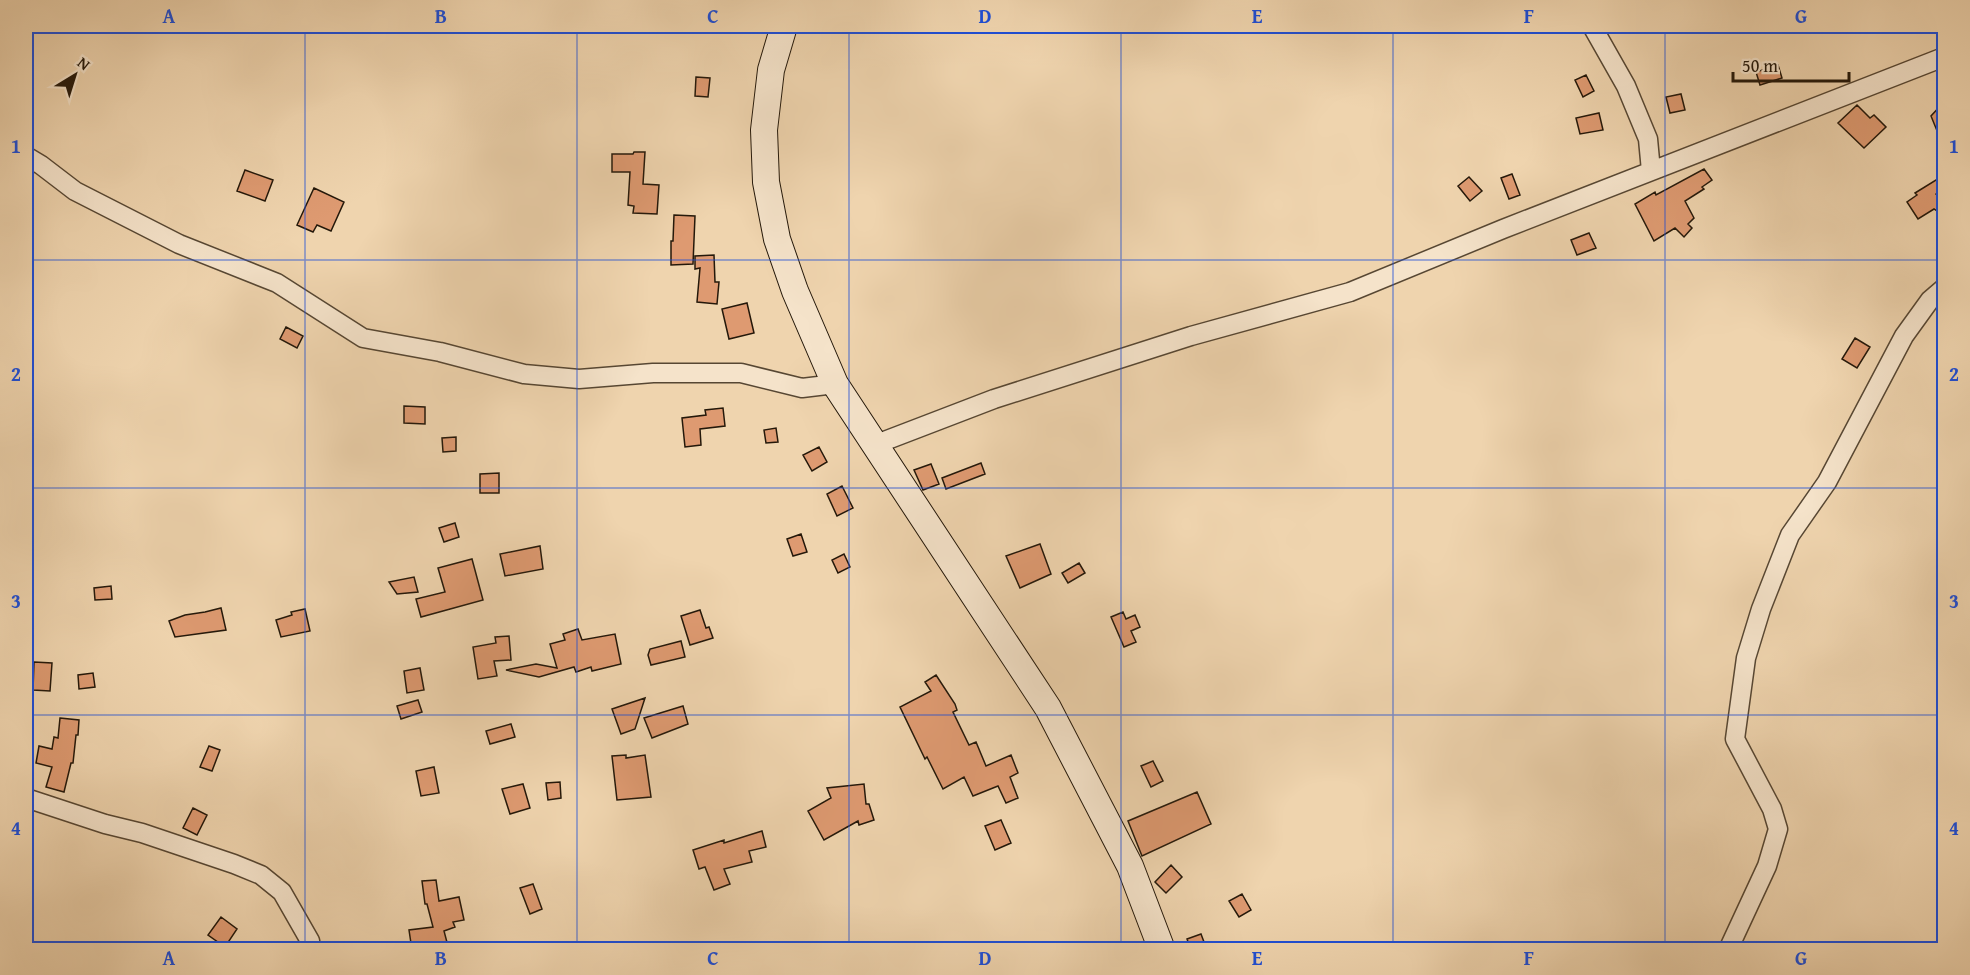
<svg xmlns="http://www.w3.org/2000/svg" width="1970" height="975" font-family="'Gentium Book Plus',serif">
  <rect width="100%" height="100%" fill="#efd4ae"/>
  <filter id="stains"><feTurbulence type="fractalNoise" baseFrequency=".00333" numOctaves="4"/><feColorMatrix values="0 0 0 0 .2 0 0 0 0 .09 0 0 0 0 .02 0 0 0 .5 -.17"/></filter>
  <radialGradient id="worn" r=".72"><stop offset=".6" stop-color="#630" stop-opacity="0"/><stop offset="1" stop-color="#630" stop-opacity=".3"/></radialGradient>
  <path fill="#de9a71" stroke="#24180a" stroke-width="1.5" d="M 1778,65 L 1782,78 L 1760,85 L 1756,72 Z
    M 1586,75 L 1594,91 L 1583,97 L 1575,80 Z
    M 696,77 L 710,78 L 708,97 L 695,96 Z
    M 1681,94 L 1685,110 L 1670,113 L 1666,97 Z
    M 1944,102 L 1944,148 L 1931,116 Z
    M 1857,105 L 1870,118 L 1874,115 L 1886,127 L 1864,148 L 1838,123 Z
    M 1599,113 L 1603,130 L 1580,134 L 1576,118 Z
    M 634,152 L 645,152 L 643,184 L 659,185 L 657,214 L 633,213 L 634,206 L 628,205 L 630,172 L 612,172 L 612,154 L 633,154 Z
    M 1704,169 L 1712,180 L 1702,187 L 1704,189 L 1685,201 L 1694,218 L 1688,224 L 1692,228 L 1684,237 L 1675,228 L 1654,241 L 1635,204 L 1655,192 L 1656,195 Z
    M 245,170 L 273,180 L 265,201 L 237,191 Z
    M 1512,174 L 1520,195 L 1509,199 L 1501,178 Z
    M 1944,175 L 1944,188 L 1936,194 L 1944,202 L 1937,211 L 1934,209 L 1918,219 L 1907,202 L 1917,195 L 1915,193 Z
    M 1469,177 L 1482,191 L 1470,201 L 1458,186 Z
    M 314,188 L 344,202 L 331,231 L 317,225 L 313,232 L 297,225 Z
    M 674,215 L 695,216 L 693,264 L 671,265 L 671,241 L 673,241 Z
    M 1589,233 L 1596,248 L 1577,255 L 1571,240 Z
    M 714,255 L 715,282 L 719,282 L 717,304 L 697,302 L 700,268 L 695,269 L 695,256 Z
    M 747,303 L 754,333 L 729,339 L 722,309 Z
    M 286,327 L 303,336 L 297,348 L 280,339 Z
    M 1855,338 L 1870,347 L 1857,368 L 1842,359 Z
    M 404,406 L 425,407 L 425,424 L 404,423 Z
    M 723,408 L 725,426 L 700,429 L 701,445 L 685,447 L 682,418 L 706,415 L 705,410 Z
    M 776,428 L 778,442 L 766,443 L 764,430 Z
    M 456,437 L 456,451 L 443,452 L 442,438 Z
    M 819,447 L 827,462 L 812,471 L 803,455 Z
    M 981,463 L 985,474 L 946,489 L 942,478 Z
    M 931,464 L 939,484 L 923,490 L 914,470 Z
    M 499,473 L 499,493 L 480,493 L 480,474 Z
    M 842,486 L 853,508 L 837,516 L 827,494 Z
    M 455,523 L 459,537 L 444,542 L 439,528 Z
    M 801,534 L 807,552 L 793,556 L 787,539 Z
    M 1040,544 L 1051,574 L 1020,588 L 1006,556 Z
    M 540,546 L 543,569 L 505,576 L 500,554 Z
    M 844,554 L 850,567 L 838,573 L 832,560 Z
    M 472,559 L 483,600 L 421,617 L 416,599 L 445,592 L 438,568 Z
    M 1079,563 L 1085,573 L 1068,583 L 1062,573 Z
    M 414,577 L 418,592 L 397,594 L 389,582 Z
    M 111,586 L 112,599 L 95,600 L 94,588 Z
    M 221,608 L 226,630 L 175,637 L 169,621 L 185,615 L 205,612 Z
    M 305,609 L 310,631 L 281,637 L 276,620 L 292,615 L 291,612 Z
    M 700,610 L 706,628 L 709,627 L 713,638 L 690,645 L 681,616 Z
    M 1123,612 L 1126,619 L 1135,615 L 1140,627 L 1131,631 L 1136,642 L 1124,647 L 1111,617 Z
    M 578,629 L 582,640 L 615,634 L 621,664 L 592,671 L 591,667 L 576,672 L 574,667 L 539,677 L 506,670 L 536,664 L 557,668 L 550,644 L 565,640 L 563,634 Z
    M 509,636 L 511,660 L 494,661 L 497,676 L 478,679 L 473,647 L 496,643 L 495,637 Z
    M 681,641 L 685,657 L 651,665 L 648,655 L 650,649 Z
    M 34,662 L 52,663 L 50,691 L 33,690 Z
    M 420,668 L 424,690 L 407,693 L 404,671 Z
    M 93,673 L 95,687 L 79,689 L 78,675 Z
    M 936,675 L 955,704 L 957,710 L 953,712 L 969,745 L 976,742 L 986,766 L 1011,755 L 1018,773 L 1010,777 L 1018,798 L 1006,803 L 998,786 L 973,796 L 964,777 L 943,789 L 927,757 L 925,759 L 900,707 L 931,691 L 925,682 Z
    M 645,698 L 635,729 L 621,734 L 612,709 Z
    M 418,700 L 422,712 L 401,719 L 397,706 Z
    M 683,706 L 688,724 L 652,738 L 644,718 Z
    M 60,718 L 79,720 L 78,735 L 76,735 L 73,763 L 71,763 L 64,792 L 46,787 L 52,767 L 36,763 L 39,746 L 52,749 L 54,737 L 58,738 Z
    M 511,724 L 515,737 L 490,744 L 486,731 Z
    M 209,746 L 220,750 L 212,771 L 200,767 Z
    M 626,755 L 626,758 L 645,755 L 651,797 L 617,800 L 612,756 Z
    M 1153,761 L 1163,781 L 1151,787 L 1141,766 Z
    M 434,767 L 439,793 L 421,796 L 416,771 Z
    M 560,782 L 561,798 L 548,800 L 546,783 Z
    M 523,784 L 530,808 L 510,814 L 502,789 Z
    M 864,784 L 866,804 L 869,804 L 874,820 L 859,825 L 858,821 L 824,840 L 808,811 L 831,798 L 827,788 Z
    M 1197,792 L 1211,824 L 1142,856 L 1128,821 Z
    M 193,808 L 207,815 L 197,835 L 183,828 Z
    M 1001,820 L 1011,843 L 995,850 L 985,826 Z
    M 762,831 L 766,847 L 749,851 L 752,862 L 724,869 L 730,884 L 714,890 L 705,867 L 699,869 L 693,850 L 724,840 L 724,843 Z
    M 1171,865 L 1182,877 L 1166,893 L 1155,882 Z
    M 436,880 L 439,901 L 459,897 L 464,920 L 453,922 L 455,927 L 444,931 L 449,950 L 412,950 L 409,930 L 433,927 L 427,904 L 425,904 L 422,881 Z
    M 533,884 L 542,909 L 530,914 L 520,888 Z
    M 1242,894 L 1251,910 L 1239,917 L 1229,901 Z
    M 221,917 L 237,929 L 225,947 L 208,935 Z
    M 1201,934 L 1207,950 L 1191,950 L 1187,939 Z"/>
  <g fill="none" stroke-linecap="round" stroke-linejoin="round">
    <g stroke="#574733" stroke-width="21">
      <path id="street" d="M 1592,26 L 1626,86 L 1648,139 L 1651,171
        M 26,156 L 41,165 L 75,191 L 179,244 L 277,283 L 363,338 L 440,352 L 524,374 L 579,379 L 653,373 L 741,373 L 802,388 L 835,384
        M 874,445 L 994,399 L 1191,336 L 1350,292 L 1503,229 L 1944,57
        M 26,798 L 105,824 L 142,833 L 234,864 L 261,875 L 282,892 L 310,941 L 311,950
        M 1728,950 L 1767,866 L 1778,829 L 1772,809 L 1735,739 L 1746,658 L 1761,609 L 1790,535 L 1827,482 L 1904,336 L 1930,300 L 1944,288"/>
    </g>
    <g stroke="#24180a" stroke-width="28">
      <path id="secondary" d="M 784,26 L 771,70 L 764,130 L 766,182 L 777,239 L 795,291 L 835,384 L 1048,708 L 1130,866 L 1162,950"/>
    </g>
    <use href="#street" stroke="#f5e3ca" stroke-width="18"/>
    <use href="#secondary" stroke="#f5e3ca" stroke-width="26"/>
  </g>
  <path fill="none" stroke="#1d4ed8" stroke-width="1.5" stroke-opacity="0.55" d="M 305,26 L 305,950M 577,26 L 577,950M 849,26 L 849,950M 1121,26 L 1121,950M 1393,26 L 1393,950M 1665,26 L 1665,950M 26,260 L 1944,260M 26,488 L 1944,488M 26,715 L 1944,715"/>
  <rect width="1970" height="975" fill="none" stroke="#efd4ae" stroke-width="66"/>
  <g transform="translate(75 75) rotate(38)" stroke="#f5e3ca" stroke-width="4.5" paint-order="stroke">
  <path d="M0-4.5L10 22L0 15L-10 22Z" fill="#24180a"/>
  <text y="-9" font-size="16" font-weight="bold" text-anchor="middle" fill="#24180a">N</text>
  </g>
  <path d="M1733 72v9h116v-9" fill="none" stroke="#24180a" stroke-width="3"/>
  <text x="1742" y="72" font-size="18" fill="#24180a" stroke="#f5e3ca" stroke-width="4.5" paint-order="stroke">50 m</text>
  <rect x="33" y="33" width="1904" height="909" fill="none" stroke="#1d4ed8" stroke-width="2"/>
  <g font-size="20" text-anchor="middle" font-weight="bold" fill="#1d4ed8">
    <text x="169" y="23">A</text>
    <text x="441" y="23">B</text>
    <text x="713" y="23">C</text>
    <text x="985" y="23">D</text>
    <text x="1257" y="23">E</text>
    <text x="1529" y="23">F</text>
    <text x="1801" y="23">G</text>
    <text x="16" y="153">1</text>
    <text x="1954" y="153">1</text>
    <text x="16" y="381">2</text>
    <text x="1954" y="381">2</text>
    <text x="16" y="608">3</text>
    <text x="1954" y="608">3</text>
    <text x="16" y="835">4</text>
    <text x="1954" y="835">4</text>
    <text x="169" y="965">A</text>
    <text x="441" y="965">B</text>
    <text x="713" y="965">C</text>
    <text x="985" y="965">D</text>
    <text x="1257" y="965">E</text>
    <text x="1529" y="965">F</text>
    <text x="1801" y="965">G</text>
  </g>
  <rect width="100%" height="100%" filter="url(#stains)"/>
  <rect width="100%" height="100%" fill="url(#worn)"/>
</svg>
